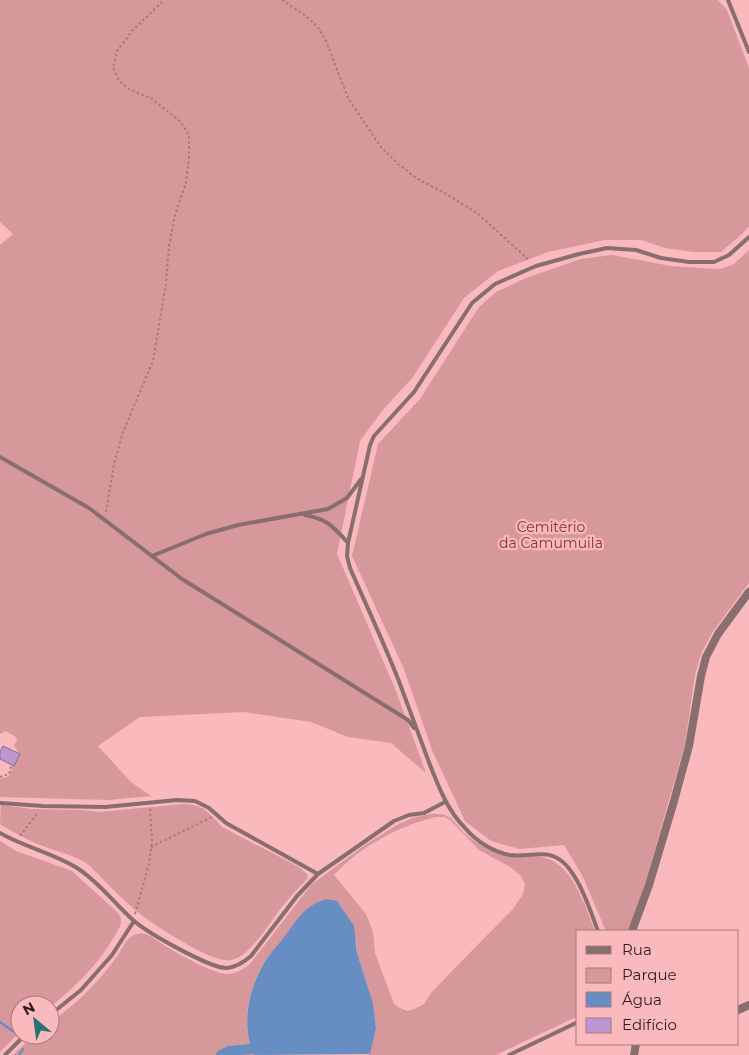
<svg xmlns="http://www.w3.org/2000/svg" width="749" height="1055" font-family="Montserrat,sans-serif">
  <rect width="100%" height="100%" fill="#fab9bc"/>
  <path fill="#d6989b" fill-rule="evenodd" d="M 0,0 L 718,0 L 727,10 L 749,68 L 749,226 L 742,234 L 721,252 L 693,252 L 665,248 L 641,240 L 605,240 L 548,252 L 498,271 L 464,298 L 413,377 L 382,411 L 360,441 L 337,554 L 396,691 L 426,773 L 391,743 L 348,737 L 311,722 L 244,712 L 140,717 L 98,746 L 131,782 L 151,796 L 109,800 L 0,797 L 0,779 L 9,776 L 19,754 L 14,745 L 17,740 L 16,737 L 6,731 L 0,734 L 0,245 L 13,234 L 0,222 Z
    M 749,250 L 749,583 L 712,633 L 701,654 L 695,675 L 685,744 L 645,884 L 628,931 L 606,931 L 582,875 L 564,845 L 519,849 L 491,841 L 465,821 L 432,750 L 404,669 L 352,556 L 378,444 L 420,399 L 479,307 L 496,292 L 526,278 L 581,259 L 612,255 L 671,266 L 715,269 L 724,268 L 734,264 Z
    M 184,804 L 194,805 L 202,808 L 209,813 L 222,827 L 299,867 L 307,874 L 308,878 C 300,886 292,894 285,903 C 272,918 251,957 231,960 C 212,964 151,923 135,910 C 122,898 109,886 97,873 C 93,870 90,865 86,863 C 75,856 63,853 51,849 C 33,843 16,834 0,824 L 1,805 L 32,809 L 82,810 L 99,812 Z
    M 430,814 L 441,814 L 447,816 C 454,820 458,826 463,832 C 472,840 484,848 496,852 C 513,859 525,855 541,857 C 572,861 585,906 595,931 L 578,931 L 578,1016 L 496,1055 L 369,1055 L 376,1029 L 373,1003 L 357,953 L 356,938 L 277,947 C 251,974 238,1020 254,1055 L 13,1055 L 34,1035 L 50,1035 L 50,1023 C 77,1003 95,986 115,959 C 122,951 125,937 137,934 C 146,931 154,939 161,943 C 174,952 212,973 226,974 C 235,974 243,970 250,964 L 311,885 L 365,845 L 397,825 L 412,818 ZM 435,817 L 445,817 L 451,821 L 479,850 L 510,867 L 521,876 L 525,884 L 523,894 L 513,909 L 453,970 L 431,993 L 424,1004 L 414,1009 L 407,1011 L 400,1008 L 394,1004 L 375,953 L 373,932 L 366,914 L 334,875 C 361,846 397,827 435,817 Z
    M 0,841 L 16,851 L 72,871 L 117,912 C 118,913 121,917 121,919 C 122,925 117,932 114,937 C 97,966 76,986 50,1007 L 50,1005 L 20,1005 L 20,1032 L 0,1052 Z"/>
  <path fill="#668ec3" d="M 326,899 L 337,901 L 354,926 L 357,953 L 373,1003 L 376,1029 L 370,1054 L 254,1055 C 240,1024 249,985 268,957 C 273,950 280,943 285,936 C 298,919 304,906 326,899 Z"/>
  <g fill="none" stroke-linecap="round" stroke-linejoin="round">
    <path stroke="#668ec3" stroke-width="2.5" d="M 0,1022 L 17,1034
      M 19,1055 L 23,1049"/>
    <path stroke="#668ec3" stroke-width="10" d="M 221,1055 L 229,1051 L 251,1049"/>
  </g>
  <path fill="#bf97d0" stroke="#886995" d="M 3,746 L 20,754 L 14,766 L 0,759 L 0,752 Z"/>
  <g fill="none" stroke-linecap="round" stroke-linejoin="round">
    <path stroke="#ab7a7d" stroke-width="2" stroke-dasharray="2.5 2.5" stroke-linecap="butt" d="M 282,0 L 306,16 L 318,27 L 326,41 L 348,98 L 381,147 L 398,164 L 416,178 L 448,195 L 477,213 L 530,261
      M 106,512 L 114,464 L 123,432 L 153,361 L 166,283 L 169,246 L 175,215 L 186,183 L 189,159 L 189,136 L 181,122 L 152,99 L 127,88 L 119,80 L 113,68 L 117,51 L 132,31 L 164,0
      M 0,777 L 9,774 L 12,765
      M 20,836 L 38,812
      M 151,847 L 212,817
      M 135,914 L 149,864 L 152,841 L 150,808"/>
    <path stroke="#896e6f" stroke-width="4" d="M 728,0 L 749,52
      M 0,457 L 89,508 L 182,579 L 408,720 L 414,728
      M 305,515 C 327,519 333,526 348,543
      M 152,556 L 206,534 L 238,525 L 328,509 L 347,498 L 362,478
      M 0,803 L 43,806 L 105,807 L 177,800 L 195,801 L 209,808 L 226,823 L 318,874
      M 0,833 C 24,847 53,853 77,868 C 98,881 114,903 133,920 C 146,932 211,969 227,968 C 237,967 244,962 251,956 L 297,896 L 318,874 L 394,821 L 409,815 L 424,813 L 445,802
      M 598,931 C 590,910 582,884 567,866 C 549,846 532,858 510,855 C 493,852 476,841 465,828 C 448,811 439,788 430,765 C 420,738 410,711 400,684 C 385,645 367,607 350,568 L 347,556 L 348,543 L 370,445 L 374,436 L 414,392 L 472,303 L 495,284 L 536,266 L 579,254 L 607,248 L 636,250 L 661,258 L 689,262 L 714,262 L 729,255 L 749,237
      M 50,1015 L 81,990 L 112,955 L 134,921
      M 5,1055 L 25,1035
      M 509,1055 L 578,1022"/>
    <path stroke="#896e6f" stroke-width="8" d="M 632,931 L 649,885 L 674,801 L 689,746 L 701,676 L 706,657 L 718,634 L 749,592
      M 738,1010 L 749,1005
      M 634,1055 L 636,1044"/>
  </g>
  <g text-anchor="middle" stroke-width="4.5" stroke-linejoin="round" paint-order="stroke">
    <g font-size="14" fill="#872e3a" stroke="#fab9bc">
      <text x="551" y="532">Cemitério<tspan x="551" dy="16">da Camumuila</tspan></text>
    </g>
  </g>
  <rect x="576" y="930" width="162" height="115" fill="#fab9bc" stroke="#aa7a7c"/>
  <rect x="586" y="946" width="25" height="8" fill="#896e6f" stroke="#aa7a7c"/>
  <text x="622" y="955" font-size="15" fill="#331b1d">Rua</text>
  <rect x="586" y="968" width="25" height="15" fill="#d6989b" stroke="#aa7a7c"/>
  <text x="622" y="980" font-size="15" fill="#331b1d">Parque</text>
  <rect x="586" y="992" width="25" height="15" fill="#668ec3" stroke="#aa7a7c"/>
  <text x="622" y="1005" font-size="15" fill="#331b1d">Água</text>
  <rect x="586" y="1018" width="25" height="15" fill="#bf97d0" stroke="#aa7a7c"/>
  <text x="622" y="1030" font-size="15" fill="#331b1d">Edifício</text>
  <g transform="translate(35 1020) rotate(331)"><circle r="24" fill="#fab9bc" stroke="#aa7a7c"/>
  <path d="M0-4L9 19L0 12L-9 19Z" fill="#277272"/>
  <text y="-8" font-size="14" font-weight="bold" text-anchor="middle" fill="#331b1d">N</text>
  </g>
</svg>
